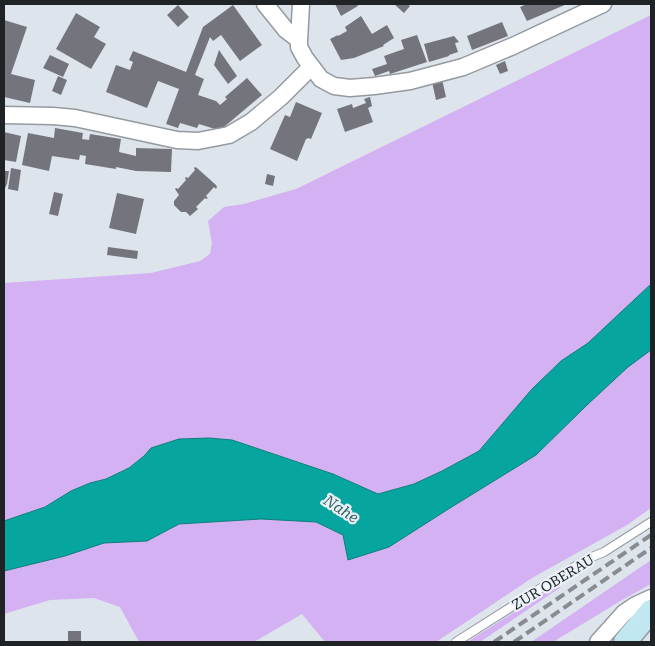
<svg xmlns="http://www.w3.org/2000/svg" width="655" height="646" font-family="'Roboto Serif',serif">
  <rect width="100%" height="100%" fill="#dee4eb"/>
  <path fill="#d3b1f2" d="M 651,15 L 651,284 L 588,343 L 561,361 L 532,389 L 479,451 L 442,471 L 414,484 L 378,494 L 333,474 L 232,440 L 209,438 L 179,439 L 151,448 L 144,456 L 129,468 L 106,479 L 90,483 L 71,491 L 45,507 L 4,521 L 4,283 L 151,273 L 200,261 L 210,254 L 212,243 L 208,221 L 224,207 L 244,204 L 296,189 Z
    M 651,350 L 651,508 L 627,525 L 532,578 L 436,642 L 325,642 L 302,614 L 254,642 L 139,642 L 120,607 L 94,598 L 50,600 L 4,614 L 4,571 L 65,556 L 104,543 L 147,541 L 179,524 L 261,519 L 316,522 L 343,535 L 389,547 L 450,508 L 536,455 L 587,405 L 628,367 Z
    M 651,560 L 651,584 L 622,600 L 553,642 L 531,642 Z
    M 555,586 L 561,587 L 480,642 L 467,642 Z"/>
  <path fill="#06a59f" stroke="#0e7e7a" d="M 651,284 L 651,350 L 628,367 L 587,405 L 536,455 L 450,508 L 389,547 L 348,560 L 343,535 L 316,522 L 261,519 L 179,524 L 147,541 L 104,543 L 65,556 L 4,571 L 4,521 L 45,507 L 71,491 L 90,483 L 106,479 L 129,468 L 144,456 L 151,448 L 179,439 L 209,438 L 232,440 L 333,474 L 378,494 L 414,484 L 442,471 L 479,451 L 532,389 L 561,361 L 588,343 Z"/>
  <path fill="#74757c" d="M 335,4 L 357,4 L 358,6 L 341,16 Z
    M 394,4 L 407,4 L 410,6 L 404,13 Z
    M 527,4 L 567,4 L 527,21 L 520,7 Z
    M 178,5 L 189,17 L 178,27 L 167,15 Z
    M 233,5 L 262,45 L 240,61 L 221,35 L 213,41 L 210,37 L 195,75 L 204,79 L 198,95 L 216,101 L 220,105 L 227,99 L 225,97 L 247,78 L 262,95 L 224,127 L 218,130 L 199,124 L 197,128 L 180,123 L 178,128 L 166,124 L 179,89 L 158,81 L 147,108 L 106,92 L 116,65 L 130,70 L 133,62 L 129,60 L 133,51 L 186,72 L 203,27 Z
    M 76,13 L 100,27 L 94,37 L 106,44 L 91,69 L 56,49 Z
    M 361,16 L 372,34 L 387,25 L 394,38 L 383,45 L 384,46 L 354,58 L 341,60 L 330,39 L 338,35 L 338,36 L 347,31 L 345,27 Z
    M 4,20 L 27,27 L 11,74 L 35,80 L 30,103 L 4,97 Z
    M 502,22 L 508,36 L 472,50 L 467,36 Z
    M 417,35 L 427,62 L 390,74 L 389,71 L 375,76 L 372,69 L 387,64 L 384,56 L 404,49 L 401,40 Z
    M 454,36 L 459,42 L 455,43 L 458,52 L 449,55 L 449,56 L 429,62 L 424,44 Z
    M 219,50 L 237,76 L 228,84 L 214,65 Z
    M 50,55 L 69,64 L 63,77 L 43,68 Z
    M 505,61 L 508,71 L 500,74 L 496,65 Z
    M 58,76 L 67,80 L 61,95 L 52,91 Z
    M 442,79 L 446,97 L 436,100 L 432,82 Z
    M 370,97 L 372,106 L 368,108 L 373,122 L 345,132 L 337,109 L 352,104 L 353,108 L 366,103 L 364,99 Z
    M 296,102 L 322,113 L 311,139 L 308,138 L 307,139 L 306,139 L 297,161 L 270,149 L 285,115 L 290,117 Z
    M 55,128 L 83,133 L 82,139 L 89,140 L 90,134 L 121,139 L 119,152 L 136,156 L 136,148 L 172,149 L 171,172 L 136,171 L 116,167 L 116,169 L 85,164 L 86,156 L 80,155 L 79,160 L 52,156 L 49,171 L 22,165 L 28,133 L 54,138 Z
    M 4,132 L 21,136 L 16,162 L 4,160 Z
    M 195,167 L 197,168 L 216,185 L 217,187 L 216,189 L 214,187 L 206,196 L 208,198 L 206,199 L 205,198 L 196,207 L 198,209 L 190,216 L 186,212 L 181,212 L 174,205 L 174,201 L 179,195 L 175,189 L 176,188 L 178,189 L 186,180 L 185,178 L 186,177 L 188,178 L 195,170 L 194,168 Z
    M 11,168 L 21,170 L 18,191 L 8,189 Z
    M 4,171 L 9,171 L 7,184 L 4,190 Z
    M 267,174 L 275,176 L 273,186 L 265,184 Z
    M 54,192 L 63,194 L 58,216 L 49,214 Z
    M 117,193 L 144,199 L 136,234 L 109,228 Z
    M 108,247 L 138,251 L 137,259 L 107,255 Z
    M 68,631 L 81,631 L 81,642 L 68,642 Z"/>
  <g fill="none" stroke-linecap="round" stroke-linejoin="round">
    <g stroke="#959aa0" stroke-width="10">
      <path id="lane" d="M 456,642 L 587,559 L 604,552 L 651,522"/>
    </g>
    <g stroke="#959aa0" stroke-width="19">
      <path id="street" d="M 265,4 L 286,30 L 299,40
        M 301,4 L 299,40 L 299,47 L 305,58 L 321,79 L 334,86 L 350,88 L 374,86 L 410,81 L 463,67 L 513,46 L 603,4
        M 4,115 L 53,116 L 75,118 L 177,140 L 198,141 L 229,135 L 251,122 L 281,97 L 311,67
        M 598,642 L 624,613 L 636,605 L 651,598"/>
    </g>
    <g stroke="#959aa0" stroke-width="25">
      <path id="secondary" d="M 625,642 L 651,611"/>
    </g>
    <use href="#lane" stroke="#fff" stroke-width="8"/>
    <use href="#street" stroke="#fff" stroke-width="16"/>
    <use href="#secondary" stroke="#c1e7f1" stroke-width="22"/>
    <path stroke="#888c91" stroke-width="4" stroke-dasharray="10 5" stroke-linecap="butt" d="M 494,642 L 651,535
      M 514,642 L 651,548"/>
  </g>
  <g text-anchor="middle" stroke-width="4.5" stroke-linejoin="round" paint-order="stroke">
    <g font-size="14" fill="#202325" stroke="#ebf1f8">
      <text transform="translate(553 582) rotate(-31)" y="5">ZUR OBERAU</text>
    </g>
    <g font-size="15" font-style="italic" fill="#2d625f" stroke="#ebf1f8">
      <text transform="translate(341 509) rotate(33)" y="5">Nahe</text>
    </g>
  </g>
  <rect width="655" height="646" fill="none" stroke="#202325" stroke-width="10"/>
</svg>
